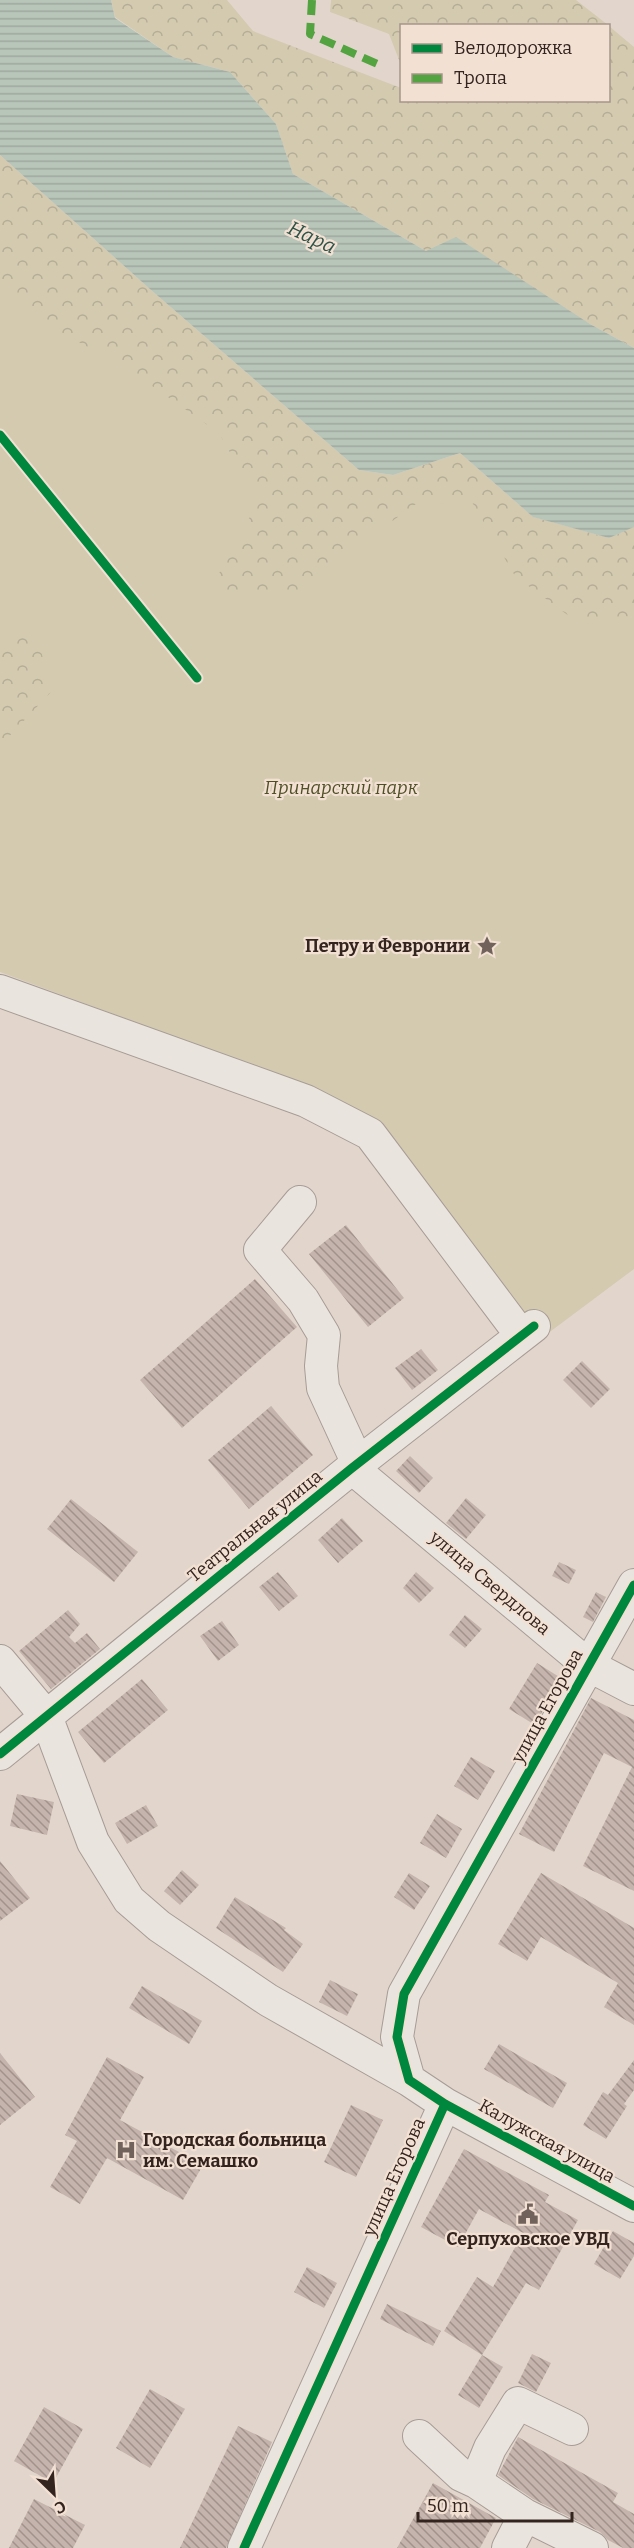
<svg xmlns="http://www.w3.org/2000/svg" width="634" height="2548" font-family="Bitter,serif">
  <defs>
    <pattern id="forest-crowns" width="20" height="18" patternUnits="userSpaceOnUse" patternTransform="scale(1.5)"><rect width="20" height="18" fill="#d3cab0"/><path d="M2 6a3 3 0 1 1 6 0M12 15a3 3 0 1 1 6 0" fill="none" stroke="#b6ad97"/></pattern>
    <pattern id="water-rules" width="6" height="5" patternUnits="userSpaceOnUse" patternTransform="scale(1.5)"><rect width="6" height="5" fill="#b8c5b9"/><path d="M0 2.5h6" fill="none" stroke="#9fa99f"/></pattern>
    <pattern id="building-back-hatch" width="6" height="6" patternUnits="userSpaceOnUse" patternTransform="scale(1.5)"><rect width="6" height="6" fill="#c5b4ad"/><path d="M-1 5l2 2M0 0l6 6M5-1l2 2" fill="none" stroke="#a1928c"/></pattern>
  </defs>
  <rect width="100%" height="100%" fill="#e2d6cc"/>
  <path fill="#d3cab0" d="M 0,182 L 373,499 L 484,475 L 533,517 L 609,538 L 634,527 L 634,1269 L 543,1337 L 308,1086 L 0,972 Z"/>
  <path fill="url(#forest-crowns)" d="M 111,0 L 227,0 L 253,31 L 401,88 L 402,100 L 608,100 L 609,26 L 634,47 L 634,348 L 590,324 L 426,251 L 293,174 L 276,124 L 230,72 L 173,57 L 115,17 Z
    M 331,0 L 576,0 L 608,25 L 402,26 L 401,65 L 389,34 L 330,12 Z
    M 0,155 L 151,290 L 359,470 L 393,475 L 460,453 L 533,517 L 609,538 L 634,527 L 634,616 L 573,619 L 515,576 L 472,502 L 416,504 L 370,537 L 301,598 L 210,590 L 258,502 L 219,433 L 135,374 L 61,332 L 0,280 Z
    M 37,633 L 51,692 L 0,746 L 0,636 Z"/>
  <path fill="url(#water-rules)" d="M 0,0 L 111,0 L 115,18 L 173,57 L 230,72 L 276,124 L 293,174 L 426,251 L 456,237 L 590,324 L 634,348 L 634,527 L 609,538 L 533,517 L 460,453 L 393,475 L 359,470 L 151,290 L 0,155 Z"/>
  <path fill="url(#building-back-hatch)" d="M 346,1225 L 404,1298 L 368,1327 L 309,1254 Z
    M 255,1279 L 297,1327 L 182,1428 L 140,1380 Z
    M 421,1349 L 438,1370 L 412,1390 L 395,1368 Z
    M 582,1361 L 610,1389 L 591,1408 L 563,1380 Z
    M 271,1406 L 313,1455 L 249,1509 L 208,1460 Z
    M 410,1456 L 433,1478 L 419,1493 L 396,1471 Z
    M 466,1498 L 486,1515 L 466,1539 L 446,1523 Z
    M 71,1499 L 138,1552 L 114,1582 L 47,1529 Z
    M 342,1518 L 363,1541 L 338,1563 L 318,1540 Z
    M 559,1562 L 576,1570 L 569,1584 L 552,1576 Z
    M 278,1572 L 298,1596 L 279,1611 L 259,1587 Z
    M 416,1572 L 434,1588 L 419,1603 L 403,1588 Z
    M 596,1592 L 606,1597 L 593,1622 L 583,1617 Z
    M 68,1610 L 80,1624 L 69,1637 L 75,1643 L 87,1633 L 100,1649 L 51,1689 L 19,1651 Z
    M 465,1615 L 482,1629 L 465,1648 L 449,1635 Z
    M 222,1621 L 239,1645 L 218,1661 L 200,1636 Z
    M 537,1663 L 561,1678 L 535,1725 L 509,1709 Z
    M 142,1679 L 168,1710 L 104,1763 L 78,1732 Z
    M 591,1698 L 634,1720 L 634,1891 L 583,1866 L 632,1767 L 604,1753 L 554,1852 L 519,1834 Z
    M 471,1757 L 495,1771 L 478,1800 L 454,1786 Z
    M 17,1794 L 54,1802 L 47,1835 L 10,1826 Z
    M 146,1805 L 158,1826 L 127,1844 L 115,1823 Z
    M 437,1814 L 462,1829 L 446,1858 L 420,1843 Z
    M 0,1861 L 30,1898 L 0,1921 Z
    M 182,1870 L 199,1885 L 180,1905 L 164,1891 Z
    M 409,1873 L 430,1886 L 414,1910 L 394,1897 Z
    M 541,1873 L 634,1928 L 634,2025 L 604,2007 L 618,1983 L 541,1937 L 527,1961 L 498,1944 Z
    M 235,1897 L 286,1928 L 284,1930 L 303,1944 L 283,1972 L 216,1928 Z
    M 330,1980 L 358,1994 L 347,2016 L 319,2002 Z
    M 142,1986 L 202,2021 L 189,2044 L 129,2008 Z
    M 499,2044 L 567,2083 L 553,2108 L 484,2069 Z
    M 0,2053 L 35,2097 L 0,2125 Z
    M 107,2057 L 144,2077 L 120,2120 L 203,2165 L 183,2200 L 107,2158 L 80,2204 L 50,2187 L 77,2141 L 65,2135 Z
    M 634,2060 L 634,2090 L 624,2104 L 627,2106 L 606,2139 L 583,2125 L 603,2092 L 608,2095 Z
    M 351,2105 L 383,2120 L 356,2177 L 324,2162 Z
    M 464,2149 L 549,2195 L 545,2202 L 578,2220 L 539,2290 L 526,2283 L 482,2355 L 444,2331 L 477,2277 L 493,2287 L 523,2233 L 479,2209 L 458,2247 L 421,2227 Z
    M 613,2231 L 634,2243 L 634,2256 L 620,2279 L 594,2264 Z
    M 307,2267 L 337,2283 L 324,2308 L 294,2292 Z
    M 387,2304 L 441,2331 L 433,2346 L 380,2319 Z
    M 532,2354 L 551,2363 L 536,2392 L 518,2383 Z
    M 482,2355 L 503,2367 L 479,2408 L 458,2395 Z
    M 150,2389 L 185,2409 L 150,2468 L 116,2448 Z
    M 44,2407 L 83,2429 L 53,2483 L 14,2461 Z
    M 238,2426 L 272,2442 L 226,2548 L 180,2548 Z
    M 518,2437 L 618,2493 L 613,2502 L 634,2514 L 634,2548 L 623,2548 L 608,2540 L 600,2532 L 533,2499 L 498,2475 Z
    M 433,2483 L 496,2518 L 480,2548 L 397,2548 Z
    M 34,2499 L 85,2525 L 73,2548 L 9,2548 Z"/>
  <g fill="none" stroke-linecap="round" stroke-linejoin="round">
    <g stroke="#a79c96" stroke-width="34">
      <path id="minor" d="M 0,991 L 306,1101 L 370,1134 L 521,1335
        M 300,1202 L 260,1250 L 303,1300 L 324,1335 L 321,1366 L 323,1388 L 358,1464
        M 352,1468 L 588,1665 L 634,1689
        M 634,1585 L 404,1994 L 397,2037 L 409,2080 L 445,2104 L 634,2206
        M 0,1661 L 46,1716 L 93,1842 L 129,1900 L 159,1926 L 268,2000 L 409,2080
        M 0,1754 L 352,1468 L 534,1326
        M 419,2436 L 461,2475 L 476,2482
        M 525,2515 L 476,2482 L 490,2448 L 518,2403 L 572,2429
        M 244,2548 L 445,2104
        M 508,2548 L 525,2515 L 592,2548"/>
    </g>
    <use href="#minor" stroke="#eae4de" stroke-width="32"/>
    <path stroke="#53a341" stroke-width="8" stroke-dasharray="15 8" stroke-linecap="butt" d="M 312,0 L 310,34 L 382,66"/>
    <g stroke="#f2e1d3" stroke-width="13">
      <path id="cycleway" d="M 0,435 L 197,678
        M 634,1585 L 404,1994 L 397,2037 L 409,2080 L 445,2104 L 634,2206
        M 0,1754 L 352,1468 L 534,1326
        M 244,2548 L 445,2104"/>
    </g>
    <use href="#cycleway" stroke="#00873e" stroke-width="9"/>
  </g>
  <defs>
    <g id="sight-bare" transform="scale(1.62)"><path d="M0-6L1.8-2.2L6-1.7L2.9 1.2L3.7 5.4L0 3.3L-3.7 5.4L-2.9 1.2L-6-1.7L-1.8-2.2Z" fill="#71625c" stroke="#f2e1d3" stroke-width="2.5" paint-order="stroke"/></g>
    <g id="hospital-bare" transform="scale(1.62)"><path d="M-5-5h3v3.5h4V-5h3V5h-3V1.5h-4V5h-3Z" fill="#71625c" stroke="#f2e1d3" stroke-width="2.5" paint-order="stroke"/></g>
    <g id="civic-bare" transform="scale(1.62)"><path d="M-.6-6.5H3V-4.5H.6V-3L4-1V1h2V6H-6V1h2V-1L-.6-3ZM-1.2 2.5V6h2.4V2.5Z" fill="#71625c" stroke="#f2e1d3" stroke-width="2.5" paint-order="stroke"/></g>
  </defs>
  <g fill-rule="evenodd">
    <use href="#sight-bare" x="487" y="946"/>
    <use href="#hospital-bare" x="126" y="2150"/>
    <use href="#civic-bare" x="528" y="2214"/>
  </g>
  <g text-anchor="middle" stroke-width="4.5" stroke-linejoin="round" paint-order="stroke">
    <g font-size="18" font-style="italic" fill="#4f4f27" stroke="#f2e1d3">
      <text x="341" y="794">Принарский парк</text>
    </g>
    <g font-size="18" font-weight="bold" fill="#34241f" stroke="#f2e1d3" text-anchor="end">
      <text x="470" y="952">Петру и Февронии</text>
      <text x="143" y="2146" text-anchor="start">Городская больница<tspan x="143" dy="21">им. Семашко</tspan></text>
      <text x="528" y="2245" text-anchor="middle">Серпуховское УВД</text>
    </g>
    <g font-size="18" fill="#34241f" stroke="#f2e1d3">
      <text transform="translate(255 1526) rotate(-39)" y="6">Театральная улица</text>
      <text transform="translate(490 1583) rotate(40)" y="6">улица Свердлова</text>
      <text transform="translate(547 1706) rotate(-61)" y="6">улица Егорова</text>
      <text transform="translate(547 2141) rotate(29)" y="6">Калужская улица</text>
      <text transform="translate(394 2177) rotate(-66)" y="6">улица Егорова</text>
    </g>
    <g font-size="20" font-style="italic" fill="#2f5348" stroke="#f2e1d3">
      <text transform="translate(312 237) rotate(25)" y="7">Нара</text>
    </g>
  </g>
  <rect x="400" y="24" width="210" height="78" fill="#f2e1d3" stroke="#a6958b" stroke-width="1.5"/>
  <rect x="412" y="44" width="30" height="9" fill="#00873e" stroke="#a6958b" stroke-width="1.5"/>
  <text x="454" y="54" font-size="18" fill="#34241f">Велодорожка</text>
  <rect x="412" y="74" width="30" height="9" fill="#53a341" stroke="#a6958b" stroke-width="1.5"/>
  <text x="454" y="84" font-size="18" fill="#34241f">Тропа</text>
  <g transform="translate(54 2494) rotate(155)" stroke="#f2e1d3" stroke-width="4.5" paint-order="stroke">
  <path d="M0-4.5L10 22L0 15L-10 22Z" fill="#34241f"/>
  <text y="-9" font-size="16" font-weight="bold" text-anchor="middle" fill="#34241f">С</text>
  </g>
  <path d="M418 2512v9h154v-9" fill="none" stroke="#34241f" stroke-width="3"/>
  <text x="427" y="2512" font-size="18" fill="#34241f" stroke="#f2e1d3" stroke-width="4.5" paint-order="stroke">50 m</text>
</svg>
